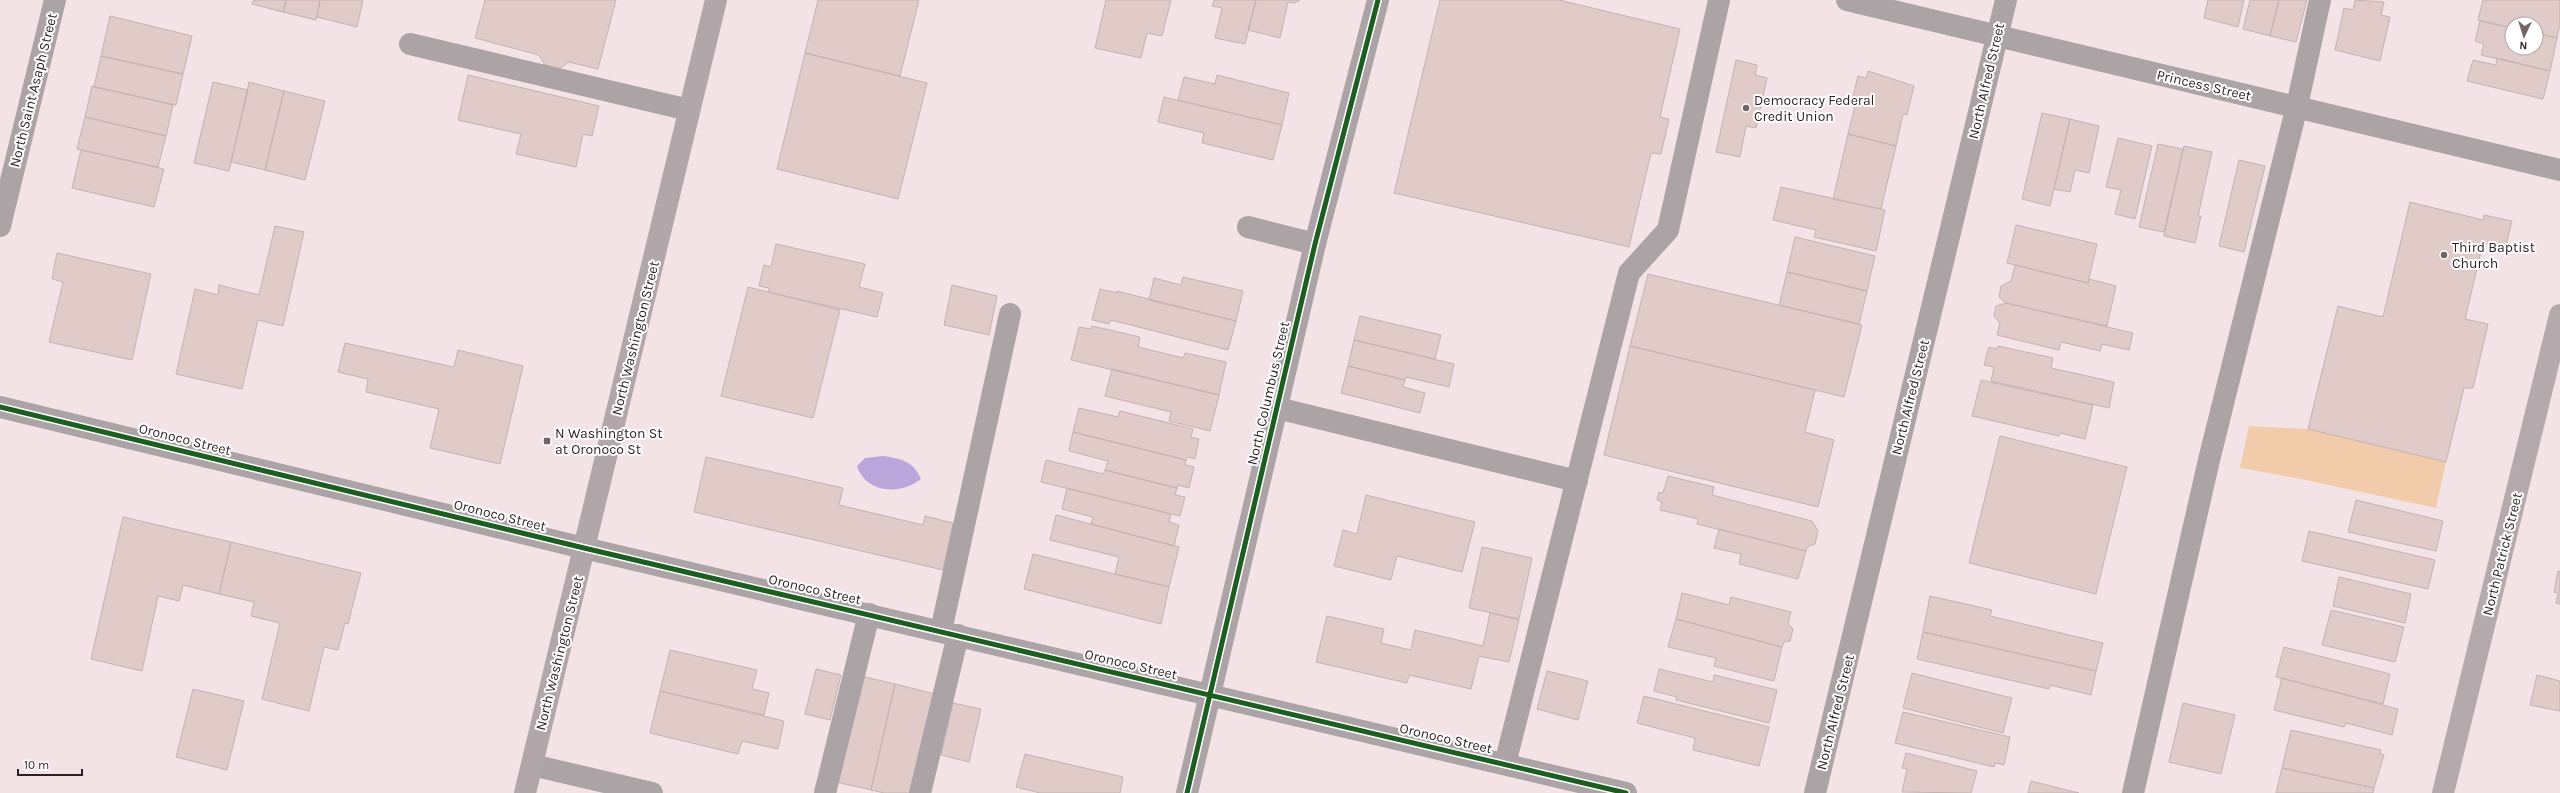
<svg xmlns="http://www.w3.org/2000/svg" width="2560" height="793" font-family="Karla,sans-serif">
  <rect width="100%" height="100%" fill="#f4e3e6"/>
  <path fill="#f2ccaa" d="M 2249,426 L 2308,429 L 2446,462 L 2436,508 L 2296,478 L 2240,468 Z"/>
  <path fill="#bba6dc" d="M 883,456 C 902,459 913,461 921,479 C 901,495 866,494 857,466 L 865,458 Z"/>
  <path fill="#e0cbc9" stroke="#c1b3b2" d="M 254,0 L 286,0 L 283,12 L 252,4 Z
    M 286,0 L 320,0 L 316,20 L 283,12 Z
    M 320,0 L 363,0 L 357,27 L 317,17 Z
    M 485,0 L 616,0 L 598,69 L 569,62 L 559,69 L 545,65 L 539,55 L 475,38 Z
    M 818,0 L 919,0 L 900,76 L 805,53 Z
    M 1106,0 L 1171,0 L 1162,36 L 1147,33 L 1141,58 L 1095,48 Z
    M 1214,0 L 1256,0 L 1245,44 L 1215,38 L 1222,8 L 1212,6 Z
    M 1256,0 L 1300,0 L 1294,3 L 1288,2 L 1280,38 L 1248,30 Z
    M 1440,0 L 1559,0 L 1680,29 L 1660,117 L 1669,119 L 1661,154 L 1651,153 L 1629,247 L 1394,193 Z
    M 2208,0 L 2244,0 L 2238,27 L 2204,18 Z
    M 2250,0 L 2279,0 L 2270,36 L 2243,29 Z
    M 2279,0 L 2307,0 L 2296,42 L 2270,36 Z
    M 2355,0 L 2384,2 L 2381,15 L 2390,17 L 2380,61 L 2335,50 L 2344,8 L 2353,10 Z
    M 2483,0 L 2560,0 L 2560,24 L 2557,38 L 2536,33 L 2536,24 L 2512,24 L 2512,28 L 2478,20 Z
    M 110,16 L 192,36 L 183,74 L 101,56 Z
    M 2480,21 L 2512,28 L 2512,48 L 2536,48 L 2536,33 L 2557,38 L 2550,71 L 2481,55 L 2484,44 L 2475,41 Z
    M 805,53 L 927,83 L 898,199 L 777,169 Z
    M 101,56 L 183,74 L 176,105 L 94,87 Z
    M 2497,58 L 2550,71 L 2543,99 L 2467,81 L 2473,60 L 2496,65 Z
    M 1736,60 L 1757,65 L 1755,75 L 1767,78 L 1756,128 L 1746,126 L 1740,157 L 1716,152 Z
    M 1868,71 L 1914,86 L 1907,115 L 1903,114 L 1896,146 L 1848,134 L 1856,102 L 1852,101 L 1858,76 L 1866,78 Z
    M 468,75 L 599,106 L 592,136 L 583,134 L 576,167 L 516,154 L 521,134 L 458,120 Z
    M 1217,75 L 1289,93 L 1282,125 L 1178,100 L 1184,77 L 1215,84 Z
    M 213,82 L 248,90 L 229,171 L 194,163 Z
    M 249,82 L 284,91 L 265,170 L 231,162 Z
    M 92,86 L 173,105 L 166,136 L 85,117 Z
    M 284,91 L 325,101 L 305,180 L 265,170 Z
    M 1164,97 L 1282,125 L 1273,160 L 1202,143 L 1204,133 L 1158,122 Z
    M 2042,113 L 2070,119 L 2050,206 L 2022,199 Z
    M 85,117 L 166,136 L 158,167 L 77,149 Z
    M 2070,119 L 2099,126 L 2089,173 L 2075,170 L 2070,192 L 2054,189 Z
    M 1848,134 L 1896,146 L 1881,209 L 1833,199 Z
    M 2118,138 L 2152,146 L 2135,219 L 2115,214 L 2121,190 L 2106,187 Z
    M 2158,144 L 2183,149 L 2164,232 L 2139,227 Z
    M 2184,146 L 2212,152 L 2198,216 L 2201,216 L 2195,243 L 2164,236 Z
    M 81,150 L 164,169 L 154,207 L 72,188 Z
    M 2239,160 L 2265,166 L 2244,252 L 2219,246 Z
    M 1781,187 L 1885,210 L 1876,251 L 1814,237 L 1816,230 L 1773,220 Z
    M 2410,202 L 2483,220 L 2484,215 L 2512,221 L 2505,249 L 2483,243 L 2465,319 L 2488,324 L 2473,388 L 2464,388 L 2446,462 L 2308,429 L 2338,306 L 2383,317 Z
    M 2016,225 L 2097,244 L 2088,283 L 2007,263 Z
    M 275,226 L 304,232 L 283,326 L 258,320 L 242,389 L 176,374 L 195,289 L 218,295 L 219,285 L 259,295 Z
    M 1795,237 L 1875,256 L 1867,291 L 1787,272 Z
    M 776,244 L 865,264 L 859,287 L 883,293 L 877,317 L 768,292 L 769,288 L 759,286 L 764,265 L 771,267 Z
    M 57,253 L 151,274 L 132,360 L 49,342 L 63,282 L 52,279 Z
    M 2015,265 L 2088,283 L 2089,279 L 2116,286 L 2107,326 L 2006,303 L 1999,297 L 2001,286 L 2011,281 Z
    M 1787,272 L 1867,291 L 1859,324 L 1779,305 Z
    M 1648,274 L 1862,325 L 1844,397 L 1630,346 Z
    M 1183,277 L 1243,291 L 1236,321 L 1149,300 L 1154,278 L 1181,285 Z
    M 952,285 L 997,296 L 989,335 L 944,325 Z
    M 748,287 L 840,310 L 813,418 L 721,396 Z
    M 1100,289 L 1117,293 L 1117,291 L 1236,321 L 1228,350 L 1111,320 L 1109,324 L 1092,320 Z
    M 2006,303 L 2133,333 L 2129,350 L 2102,344 L 2100,351 L 2061,342 L 2059,350 L 1997,335 L 2000,323 L 1994,316 L 1996,306 Z
    M 1360,316 L 1441,335 L 1435,359 L 1354,340 Z
    M 1092,326 L 1140,337 L 1138,347 L 1183,358 L 1185,353 L 1226,362 L 1219,395 L 1071,360 L 1079,327 L 1091,329 Z
    M 1354,340 L 1454,364 L 1449,387 L 1406,377 L 1405,380 L 1348,366 Z
    M 345,343 L 454,367 L 458,350 L 523,366 L 500,464 L 430,448 L 439,409 L 366,392 L 368,379 L 338,372 Z
    M 1630,346 L 1815,390 L 1805,432 L 1834,440 L 1818,507 L 1604,455 Z
    M 1998,346 L 2053,358 L 2051,368 L 2114,382 L 2109,408 L 1991,381 L 1994,367 L 1984,365 L 1989,347 L 1997,349 Z
    M 1348,366 L 1405,380 L 1403,387 L 1425,393 L 1420,413 L 1341,393 Z
    M 1112,369 L 1219,395 L 1210,431 L 1169,421 L 1171,412 L 1105,396 Z
    M 1981,380 L 2093,405 L 2085,439 L 2060,433 L 2059,436 L 1972,416 Z
    M 1079,408 L 1118,417 L 1120,411 L 1193,429 L 1191,437 L 1199,439 L 1195,459 L 1187,457 L 1186,460 L 1073,432 Z
    M 1073,432 L 1186,460 L 1185,465 L 1194,467 L 1189,488 L 1178,485 L 1177,488 L 1105,470 L 1108,461 L 1069,451 Z
    M 2000,436 L 2127,467 L 2096,594 L 1969,563 Z
    M 706,457 L 843,488 L 839,505 L 923,525 L 925,516 L 953,523 L 943,570 L 694,512 Z
    M 1046,460 L 1103,474 L 1105,470 L 1177,488 L 1175,495 L 1185,497 L 1180,516 L 1041,482 Z
    M 1668,476 L 1714,487 L 1712,495 L 1812,521 L 1818,531 L 1815,544 L 1807,547 L 1806,551 L 1697,524 L 1698,519 L 1660,510 L 1662,502 L 1657,500 L 1659,492 L 1663,493 Z
    M 1067,488 L 1171,514 L 1169,522 L 1179,525 L 1174,546 L 1091,524 L 1093,517 L 1062,509 Z
    M 1366,495 L 1475,522 L 1462,572 L 1397,556 L 1391,580 L 1334,566 L 1343,530 L 1357,534 Z
    M 2356,500 L 2443,521 L 2436,551 L 2348,532 Z
    M 1056,515 L 1179,547 L 1169,587 L 1115,574 L 1119,557 L 1050,540 Z
    M 123,517 L 231,542 L 219,594 L 183,585 L 179,601 L 158,596 L 142,671 L 91,659 Z
    M 1719,529 L 1806,551 L 1798,579 L 1739,564 L 1741,554 L 1714,548 Z
    M 2309,531 L 2435,560 L 2428,589 L 2302,561 Z
    M 231,542 L 361,573 L 348,624 L 345,623 L 338,650 L 324,647 L 309,711 L 262,699 L 280,623 L 251,616 L 254,602 L 219,594 Z
    M 1482,547 L 1532,558 L 1519,619 L 1469,608 Z
    M 1033,554 L 1169,587 L 1161,624 L 1024,589 Z
    M 2558,571 L 2560,571 L 2560,604 L 2556,603 L 2558,593 L 2554,592 Z
    M 2339,577 L 2411,594 L 2405,623 L 2333,606 Z
    M 1682,593 L 1729,605 L 1731,597 L 1791,612 L 1788,624 L 1793,629 L 1790,641 L 1784,642 L 1782,647 L 1676,619 Z
    M 1930,596 L 1992,610 L 1990,616 L 2103,643 L 2096,671 L 1923,632 Z
    M 2331,610 L 2404,627 L 2395,662 L 2322,645 Z
    M 1490,613 L 1519,620 L 1509,662 L 1479,656 L 1471,689 L 1409,675 L 1407,683 L 1316,662 L 1327,616 L 1384,629 L 1381,643 L 1411,650 L 1415,630 L 1483,646 Z
    M 1676,619 L 1782,647 L 1774,681 L 1714,666 L 1716,658 L 1668,647 Z
    M 1923,632 L 2096,671 L 2091,695 L 2050,685 L 2049,689 L 1917,659 Z
    M 2284,647 L 2390,674 L 2383,704 L 2276,677 Z
    M 670,650 L 757,670 L 752,689 L 769,693 L 764,715 L 660,691 Z
    M 816,669 L 841,675 L 830,720 L 805,714 Z
    M 1659,669 L 1713,682 L 1714,675 L 1777,690 L 1769,723 L 1676,700 L 1677,697 L 1654,691 Z
    M 1547,671 L 1588,681 L 1578,720 L 1537,709 Z
    M 1912,673 L 2012,698 L 2003,733 L 1903,708 Z
    M 2537,675 L 2560,681 L 2560,711 L 2530,705 Z
    M 861,676 L 895,684 L 871,790 L 836,782 Z
    M 2282,678 L 2398,709 L 2392,735 L 2346,723 L 2344,727 L 2274,710 Z
    M 895,684 L 935,694 L 912,793 L 884,793 L 871,790 Z
    M 193,689 L 244,701 L 227,770 L 176,757 Z
    M 660,691 L 784,721 L 778,749 L 742,741 L 738,754 L 650,733 Z
    M 1644,696 L 1769,727 L 1759,766 L 1693,750 L 1695,738 L 1637,723 Z
    M 953,703 L 981,709 L 969,762 L 941,755 Z
    M 2183,703 L 2235,715 L 2221,774 L 2169,762 Z
    M 1903,712 L 2010,737 L 2004,765 L 1995,763 L 1994,767 L 1895,743 Z
    M 2291,730 L 2381,750 L 2380,754 L 2384,755 L 2374,788 L 2282,768 Z
    M 1906,753 L 1977,771 L 1971,793 L 1902,792 L 1907,769 L 1902,768 Z
    M 1025,754 L 1123,777 L 1120,793 L 1040,793 L 1016,787 Z
    M 2282,768 L 2374,788 L 2373,793 L 2276,793 Z
    M 2031,781 L 2079,793 L 2028,793 Z"/>
  <g fill="none" stroke-linecap="round" stroke-linejoin="round">
    <path stroke="#aba3a6" stroke-width="22" d="M 410,44 L 689,110
      M 1248,227 L 1315,244
      M 1277,408 L 1577,481
      M 941,631 L 1010,314
      M 1505,764 L 1629,273 L 1668,230 L 1719,0
      M 532,765 L 652,793
      M 825,793 L 869,614
      M 920,793 L 958,635
      M 2133,793 L 2209,460 L 2297,106 L 2320,0"/>
    <path stroke="#aba3a6" stroke-width="22" d="M 1847,0 L 2560,170
      M 0,226 L 55,0
      M 0,407 L 584,548 L 1626,793
      M 1187,793 L 1315,244 L 1378,0
      M 1815,793 L 2006,0"/>
    <path stroke="#b1a7aa" stroke-width="22" d="M 525,793 L 716,0"/>
    <path stroke="#b4a9ac" stroke-width="22" d="M 2443,793 L 2560,315"/>
    <g stroke="#fff" stroke-width="8">
      <path id="cycleway" d="M 0,407 L 584,548 L 1626,793
        M 1187,793 L 1315,244 L 1378,0"/>
    </g>
    <use href="#cycleway" stroke="#1b5e20" stroke-width="5"/>
  </g>
  <g fill="#736467" stroke="#fff" stroke-width="1.5">
    <circle cx="1746" cy="108" r="4"/>
    <circle cx="2444" cy="255" r="4"/>
    <rect x="543" y="437" width="8" height="8" rx="2"/>
  </g>
  <g text-anchor="middle" stroke-width="4" stroke-linejoin="round" paint-order="stroke">
    <g font-size="14" fill="#2e1f22" stroke="#fff">
      <text transform="translate(1986 81) rotate(-77)" y="5">North Alfred Street</text>
      <text transform="translate(2204 85) rotate(13)" y="5">Princess Street</text>
      <text transform="translate(33 90) rotate(-76)" y="5">North Saint Asaph Street</text>
      <text transform="translate(635 338) rotate(-76)" y="5">North Washington Street</text>
      <text transform="translate(1268 393) rotate(-77)" y="5">North Columbus Street</text>
      <text transform="translate(1910 397) rotate(-76)" y="5">North Alfred Street</text>
      <text transform="translate(185 439) rotate(14)" y="5">Oronoco Street</text>
      <text transform="translate(500 515) rotate(14)" y="5">Oronoco Street</text>
      <text transform="translate(2502 554) rotate(-76)" y="5">North Patrick Street</text>
      <text transform="translate(815 589) rotate(13)" y="5">Oronoco Street</text>
      <text transform="translate(559 653) rotate(-76)" y="5">North Washington Street</text>
      <text transform="translate(1131 664) rotate(13)" y="5">Oronoco Street</text>
      <text transform="translate(1835 712) rotate(-76)" y="5">North Alfred Street</text>
      <text transform="translate(1446 738) rotate(13)" y="5">Oronoco Street</text>
    </g>
    <g font-size="14" fill="#2e1f22" stroke="#fff" text-anchor="start">
      <text x="1754" y="105">Democracy Federal<tspan x="1754" dy="16">Credit Union</tspan></text>
      <text x="2452" y="252">Third Baptist<tspan x="2452" dy="16">Church</tspan></text>
      <text x="555" y="438">N Washington St<tspan x="555" dy="16">at Oronoco St</tspan></text>
    </g>
  </g>
  <g transform="translate(2524 36) rotate(184)"><circle r="19" fill="#ffffff" stroke="#aba5a7"/>
  <path d="M0-3L7 15L0 10L-7 15Z" fill="#736467"/>
  <text y="-6" font-size="11" font-weight="bold" text-anchor="middle" fill="#2e1f22">N</text>
  </g>
  <path d="M18 769v6h64v-6" fill="none" stroke="#2e1f22" stroke-width="2"/>
  <text x="24" y="769" font-size="12" fill="#2e1f22" stroke="#ffffff" stroke-width="3" paint-order="stroke">10 m</text>
</svg>
